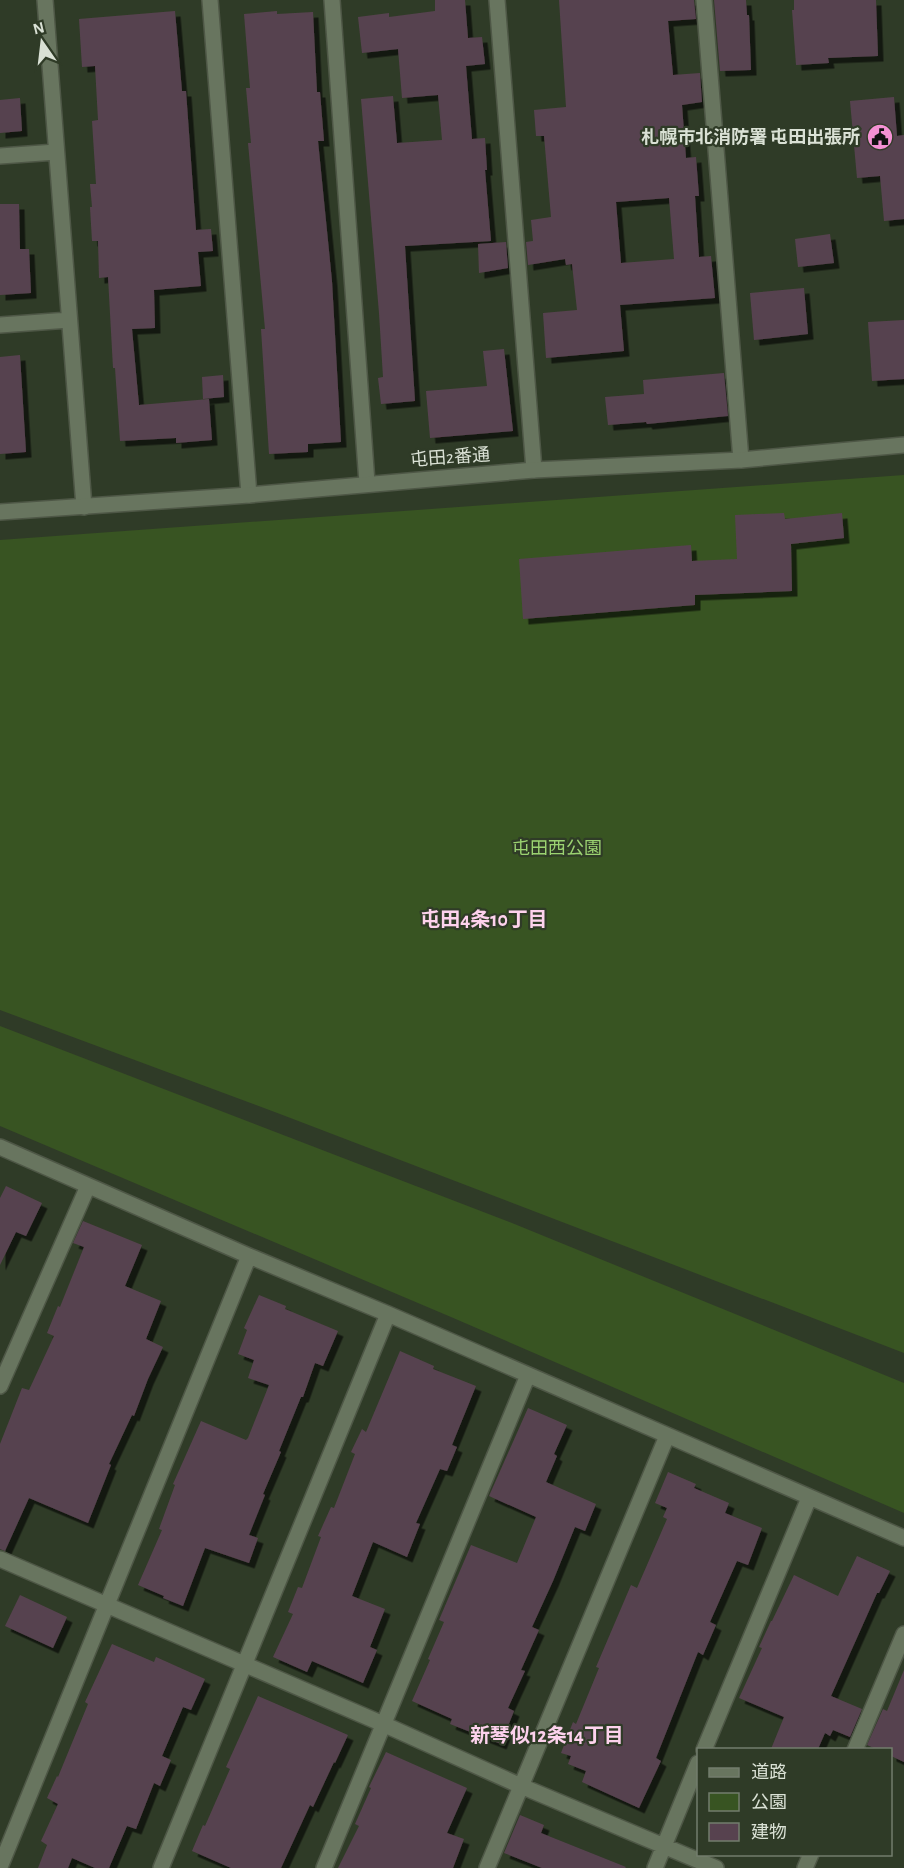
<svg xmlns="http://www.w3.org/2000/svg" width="904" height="1868" font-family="'Alegreya Sans','Noto Sans JP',sans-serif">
  <defs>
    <filter id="shadow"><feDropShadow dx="5.5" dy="5.5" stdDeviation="0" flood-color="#0009"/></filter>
  </defs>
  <rect width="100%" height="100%" fill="#2f3b27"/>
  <path fill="#385422" d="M 904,475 L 904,1353 L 280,1114 L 0,1010 L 0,540 Z
    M 0,1026 L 512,1223 L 904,1383 L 904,1513 L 451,1317 L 0,1126 Z"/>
  <path fill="#57424f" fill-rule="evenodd" filter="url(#shadow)" d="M 435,0 L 465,0 L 468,38 L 482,37 L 485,64 L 466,66 L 472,139 L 485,138 L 487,170 L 485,170 L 491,241 L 405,246 L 415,401 L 381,404 L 378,378 L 383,377 L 379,313 L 361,99 L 393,96 L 397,143 L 442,140 L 438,95 L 402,98 L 398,49 L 362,53 L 358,17 L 389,13 L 389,17 L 435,11 Z
    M 559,0 L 694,0 L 696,19 L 668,21 L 673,75 L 700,73 L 702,102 L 682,105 L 686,158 L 696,157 L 699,196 L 695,196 L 699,257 L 711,256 L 715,298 L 620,305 L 624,351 L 546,358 L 543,313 L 577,310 L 572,264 L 566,265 L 565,259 L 528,265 L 526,242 L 533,241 L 531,220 L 551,217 L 544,136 L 536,136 L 534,110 L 566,107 ZM 669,198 L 674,259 L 621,263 L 616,202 Z
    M 714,0 L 746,0 L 747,15 L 749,15 L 751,70 L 720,71 Z
    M 794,0 L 876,0 L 878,56 L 828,58 L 829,63 L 796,65 L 792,10 L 794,10 Z
    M 175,11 L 182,91 L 186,91 L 196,230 L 211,229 L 213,251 L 198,252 L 201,286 L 154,290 L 155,328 L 132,329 L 139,405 L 209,399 L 212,440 L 176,443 L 176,438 L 120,441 L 115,368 L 113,368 L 108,277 L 99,278 L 98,241 L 92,241 L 90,207 L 92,207 L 90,184 L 96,184 L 92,121 L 98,120 L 95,66 L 82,67 L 79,19 Z
    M 277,11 L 277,14 L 313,12 L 317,92 L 320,92 L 324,141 L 318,141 L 332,281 L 341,442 L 308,444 L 308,452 L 269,454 L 261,329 L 265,329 L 248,143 L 251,143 L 246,88 L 250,88 L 244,14 Z
    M 894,97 L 897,136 L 904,135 L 904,219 L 884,221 L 880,176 L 857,178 L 850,101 Z
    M 20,98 L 22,131 L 0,133 L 0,100 Z
    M 0,204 L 19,204 L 20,249 L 29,249 L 31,293 L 0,295 Z
    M 830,234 L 834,263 L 798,267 L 795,239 Z
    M 506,242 L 508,268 L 479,273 L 478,244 Z
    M 804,288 L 808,334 L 754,340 L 750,293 Z
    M 904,320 L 904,379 L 872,381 L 868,322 Z
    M 504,349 L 513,431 L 430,438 L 426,391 L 487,386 L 483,351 Z
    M 20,355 L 26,452 L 0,454 L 0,357 Z
    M 724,373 L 728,416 L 647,424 L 646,422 L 608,425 L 605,397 L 644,394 L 643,380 Z
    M 223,375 L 224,397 L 203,399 L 202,377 Z
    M 784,513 L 785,519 L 842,513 L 844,538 L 791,544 L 792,591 L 695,595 L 695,605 L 523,619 L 519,559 L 691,545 L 692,561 L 737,559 L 735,515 Z
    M 6,1186 L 42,1203 L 26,1236 L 16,1232 L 0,1265 L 0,1198 Z
    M 83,1221 L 142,1245 L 125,1286 L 161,1301 L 146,1339 L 163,1347 L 148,1379 L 134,1416 L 132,1415 L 109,1464 L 111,1465 L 88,1523 L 29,1498 L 5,1551 L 0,1549 L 0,1444 L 22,1388 L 29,1390 L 54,1336 L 47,1333 L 58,1306 L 60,1307 L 84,1247 L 73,1243 Z
    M 259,1295 L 286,1306 L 285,1309 L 338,1331 L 323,1366 L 315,1363 L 303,1397 L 301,1397 L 279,1451 L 281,1452 L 263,1494 L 265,1495 L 249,1535 L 258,1538 L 249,1563 L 205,1548 L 183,1606 L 163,1598 L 164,1596 L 138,1585 L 162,1530 L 159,1529 L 175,1485 L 173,1484 L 201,1421 L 246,1440 L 248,1438 L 269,1385 L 248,1378 L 254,1360 L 238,1354 L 247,1330 L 244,1328 Z
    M 400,1351 L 434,1366 L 433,1369 L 476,1386 L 452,1445 L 457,1447 L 447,1471 L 440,1469 L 416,1523 L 420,1524 L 407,1557 L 373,1542 L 352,1596 L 385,1609 L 370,1647 L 377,1650 L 363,1683 L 312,1661 L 307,1672 L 273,1657 L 293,1614 L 288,1612 L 298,1587 L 302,1588 L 321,1537 L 318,1536 L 331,1507 L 334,1508 L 355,1454 L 351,1452 L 362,1429 L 366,1432 Z
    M 528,1408 L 567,1425 L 554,1454 L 557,1456 L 546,1482 L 596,1504 L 585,1531 L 575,1527 L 553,1581 L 532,1627 L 539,1630 L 521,1670 L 525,1671 L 508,1708 L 514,1711 L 501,1744 L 450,1724 L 452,1719 L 412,1701 L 430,1660 L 428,1659 L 444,1622 L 439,1620 L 471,1545 L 517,1563 L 536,1517 L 489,1496 Z
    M 668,1472 L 696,1484 L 694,1488 L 729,1503 L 725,1513 L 762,1528 L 748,1565 L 737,1561 L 710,1622 L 716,1625 L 703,1655 L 698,1652 L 656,1758 L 661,1761 L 639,1808 L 582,1782 L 586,1771 L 568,1764 L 571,1756 L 561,1753 L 573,1722 L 576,1724 L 599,1668 L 596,1667 L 631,1585 L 637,1588 L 667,1519 L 663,1517 L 667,1508 L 655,1503 Z
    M 857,1556 L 890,1571 L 879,1593 L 877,1593 L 831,1696 L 862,1709 L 850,1737 L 833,1730 L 830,1736 L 825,1733 L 818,1749 L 771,1749 L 784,1717 L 739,1698 L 762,1648 L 759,1647 L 771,1621 L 772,1621 L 794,1575 L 838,1596 Z
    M 20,1595 L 67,1617 L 53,1648 L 5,1626 Z
    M 112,1644 L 154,1662 L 156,1657 L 205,1679 L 191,1710 L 183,1707 L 162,1756 L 171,1760 L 160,1786 L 154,1783 L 136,1829 L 127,1826 L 109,1868 L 95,1868 L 72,1858 L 68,1868 L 38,1868 L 47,1845 L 41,1841 L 58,1804 L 47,1798 L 57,1776 L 58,1777 L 88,1704 L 85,1702 Z
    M 904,1670 L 904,1762 L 891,1756 L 891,1749 L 876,1749 L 867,1745 L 883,1709 L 887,1711 Z
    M 258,1696 L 348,1735 L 335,1763 L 334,1762 L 313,1807 L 310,1805 L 281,1868 L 231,1868 L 192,1851 L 203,1825 L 205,1826 L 230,1769 L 226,1767 Z
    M 386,1752 L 467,1788 L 447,1833 L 464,1839 L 453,1868 L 338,1868 L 359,1826 L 355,1824 L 371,1788 L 369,1787 Z
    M 520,1815 L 544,1825 L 541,1833 L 626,1867 L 625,1868 L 542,1868 L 504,1853 Z"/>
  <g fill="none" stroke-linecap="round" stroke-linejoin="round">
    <g stroke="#4e5746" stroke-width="18">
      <path id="street" d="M 45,0 L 84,507
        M 210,0 L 249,495
        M 332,0 L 367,483
        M 497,0 L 534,470
        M 704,0 L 741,460
        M 0,156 L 56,152
        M 0,325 L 69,320
        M 0,1147 L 249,1256 L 388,1314 L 904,1538
        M 0,1386 L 88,1186
        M 0,1559 L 383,1724 L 521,1786 L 716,1868
        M 704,1750 L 809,1498
        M 855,1750 L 904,1634
        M 0,1867 L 249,1256
        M 161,1868 L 388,1314
        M 324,1868 L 528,1375
        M 487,1868 L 667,1436
        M 655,1868 L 698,1763
        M 805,1868 L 811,1854"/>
    </g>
    <g stroke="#4e5746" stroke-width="18">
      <path id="secondary" d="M 0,512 L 249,495 L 534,470 L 741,460 L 904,445"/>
    </g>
    <use href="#street" stroke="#68755f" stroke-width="15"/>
    <use href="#secondary" stroke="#68755f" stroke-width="15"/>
  </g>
  <defs>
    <g id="civic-disc" transform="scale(1.35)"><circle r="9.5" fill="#f491d4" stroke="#2f3b27"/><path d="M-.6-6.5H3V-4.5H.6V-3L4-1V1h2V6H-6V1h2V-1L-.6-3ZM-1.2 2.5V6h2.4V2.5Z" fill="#111"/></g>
  </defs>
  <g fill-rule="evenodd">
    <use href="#civic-disc" x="880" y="137"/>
  </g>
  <g text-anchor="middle" stroke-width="4.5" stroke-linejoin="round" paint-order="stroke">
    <g font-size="18" font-weight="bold" fill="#dae1d5" stroke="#2f3b27" text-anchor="end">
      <text x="860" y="143">札幌市北消防署 屯田出張所</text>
    </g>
    <g font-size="18" fill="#dae1d5" stroke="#2f3b27">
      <text transform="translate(450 457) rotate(-4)" y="6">屯田2番通</text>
    </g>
    <g font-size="18" fill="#9bd271" stroke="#2f3b27">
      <text x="557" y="854">屯田西公園</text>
    </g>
    <g font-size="20" font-weight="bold" fill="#fdd2ed" stroke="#2f3b27">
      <text x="484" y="926">屯田4条10丁目</text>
      <text x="547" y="1742">新琴似12条14丁目</text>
    </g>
  </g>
  <rect x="697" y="1748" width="195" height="108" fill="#2f3b27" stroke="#737d6d" stroke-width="1.5"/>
  <rect x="709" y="1768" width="30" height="9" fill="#68755f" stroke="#737d6d" stroke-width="1.5"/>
  <text x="751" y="1778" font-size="18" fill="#dae1d5">道路</text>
  <rect x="709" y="1793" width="30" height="18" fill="#385422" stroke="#737d6d" stroke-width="1.5"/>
  <text x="751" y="1808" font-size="18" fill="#dae1d5">公園</text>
  <rect x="709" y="1823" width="30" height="18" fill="#57424f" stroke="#737d6d" stroke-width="1.5"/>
  <text x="751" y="1838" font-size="18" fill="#dae1d5">建物</text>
  <g transform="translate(42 42) rotate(346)" stroke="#2f3b27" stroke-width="4.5" paint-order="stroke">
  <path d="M0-4.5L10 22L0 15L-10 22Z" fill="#dae1d5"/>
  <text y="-9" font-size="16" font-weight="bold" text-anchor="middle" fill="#dae1d5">N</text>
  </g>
</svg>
